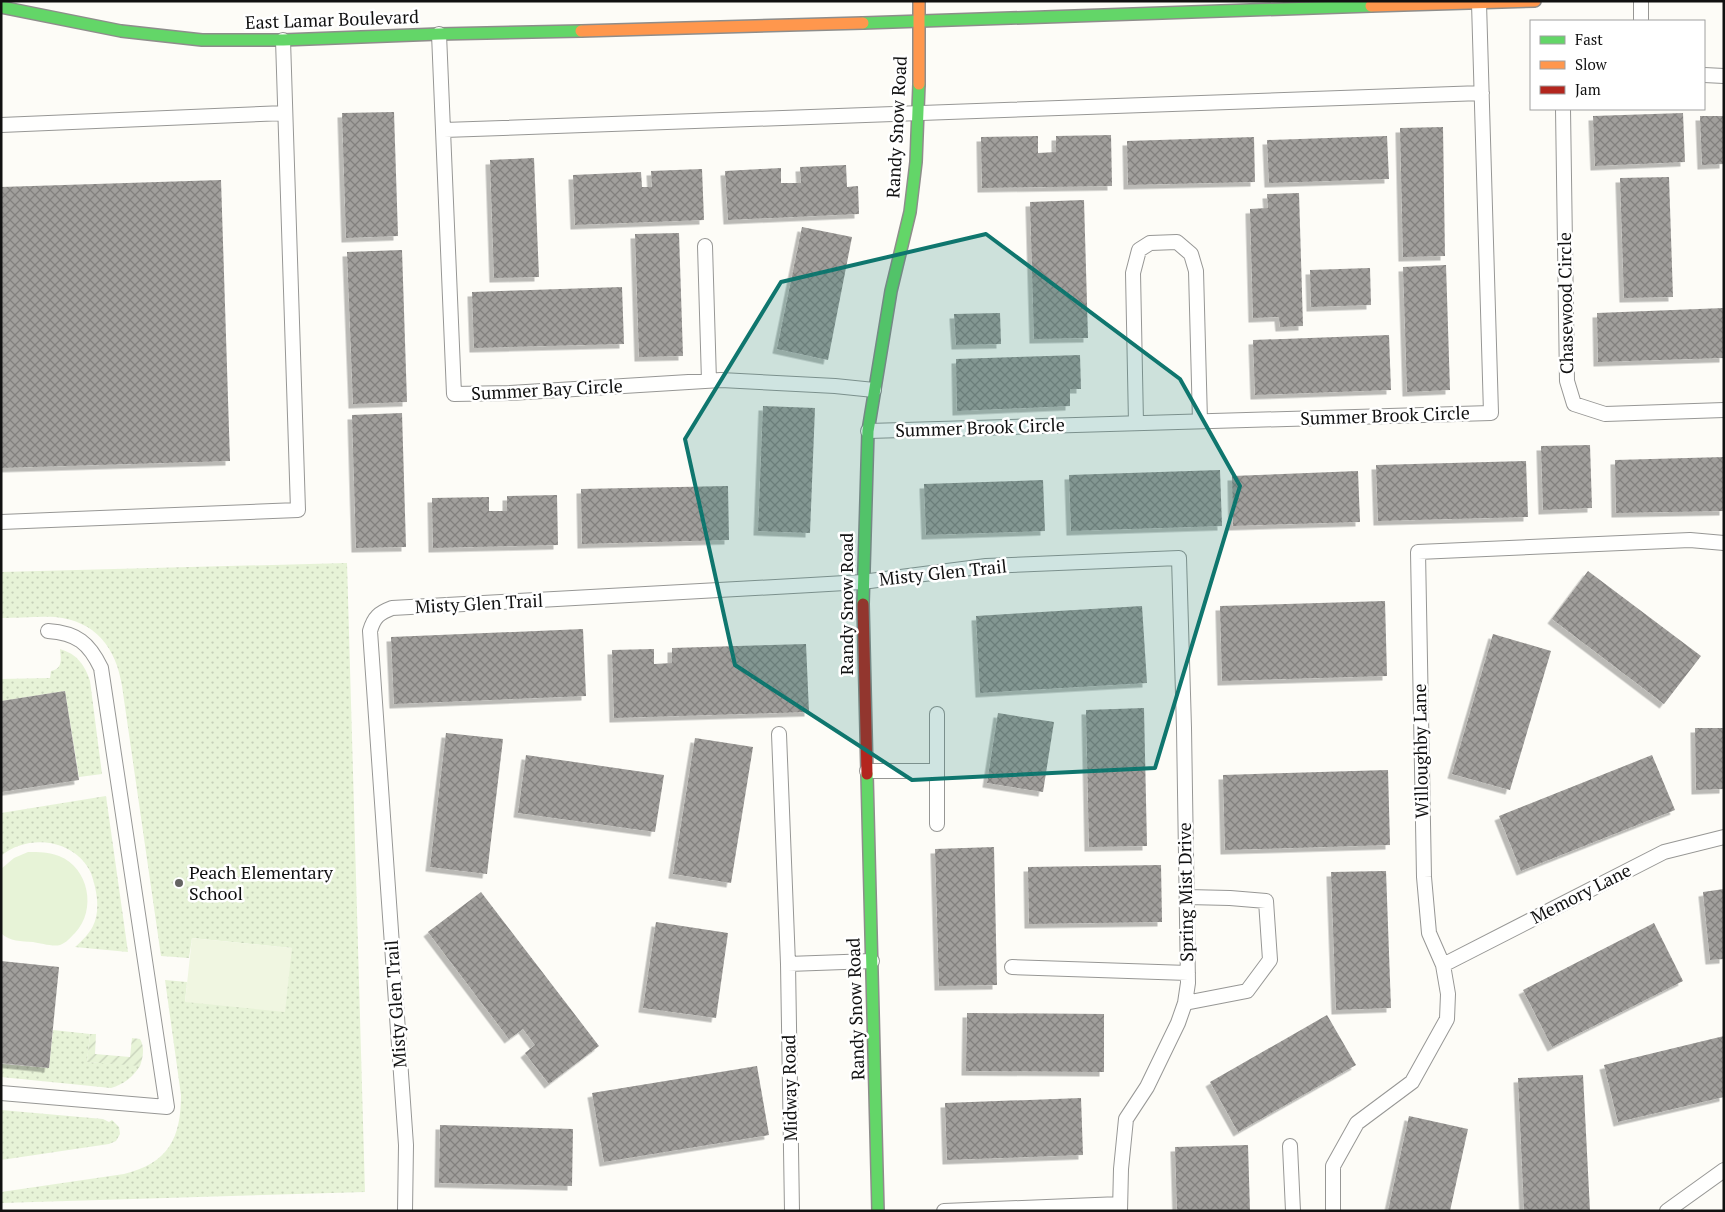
<svg xmlns="http://www.w3.org/2000/svg" width="1725" height="1212" font-family="'PT Serif',serif">
  <defs>
    <pattern id="grass-dots" width="8" height="8" patternUnits="userSpaceOnUse" patternTransform="scale(1.25)"><rect width="8" height="8" fill="#e7f3d7"/><path d="M2 2h.1M6 6h.1" fill="none" stroke="#c5cfb8" stroke-width="1.8" stroke-linecap="round"/></pattern>
    <pattern id="garden-furrows" width="10" height="10" patternUnits="userSpaceOnUse" patternTransform="scale(1.25)"><rect width="10" height="10" fill="#e7f3d7"/><path d="M-1 1l2-2M0 10L10 0M9 11l2-2" fill="none" stroke="#c5cfb8"/></pattern>
    <pattern id="building-cross-hatch" width="8" height="8" patternUnits="userSpaceOnUse" patternTransform="scale(1.25)"><rect width="8" height="8" fill="#a19f9c"/><path d="M0 0l8 8M0 8l8-8" fill="none" stroke="#82807e"/></pattern>
    <filter id="shadow"><feDropShadow dx="-4.5" dy="4.5" stdDeviation="0" flood-color="#0004"/></filter>
  </defs>
  <rect width="100%" height="100%" fill="#fdfcf7"/>
  <path fill="url(#grass-dots)" d="M 347,563 L 365,1192 L 1,1203 L 1,1192 L 124,1174 C 168,1163 181,1139 181,1095 L 165,980 L 187,982 L 185,1002 L 292,948 L 192,938 L 189,958 L 161,956 L 122,686 C 116,648 96,621 55,617 C 38,616 19,618 1,618 L 1,572 Z
    M 60,649 C 77,654 85,665 90,681 L 102,774 L 79,777 L 65,691 L 1,701 L 1,679 L 50,678 L 51,671 C 63,668 61,660 60,649 Z
    M 106,796 L 128,952 L 75,947 C 82,941 89,934 93,926 C 98,916 98,903 96,892 C 95,886 93,879 91,873 C 75,839 28,833 1,856 L 1,813 Z
    M 53,1030 L 90,1034 L 87,1062 L 139,1065 L 140,1066 C 132,1078 124,1084 111,1088 L 1,1077 L 1,1064 L 49,1068 Z
    M 1,1110 L 103,1119 L 109,1122 L 112,1120 L 119,1127 L 120,1134 L 116,1141 L 109,1144 L 1,1160 Z"/>
  <path fill="#e7f3d7" d="M 28,852 C 39,852 49,852 59,856 C 89,868 97,910 75,933 C 71,937 66,943 60,945 C 53,947 40,943 33,942 C 21,941 10,942 1,933 L 1,869 L 14,858 Z"/>
  <path fill="url(#garden-furrows)" d="M 90,1034 L 96,1034 L 95,1054 L 130,1057 L 132,1038 L 140,1039 C 145,1047 143,1058 140,1066 L 87,1062 Z"/>
  <path fill="#f0f6e1" d="M 192,938 L 292,948 L 285,1012 L 185,1002 Z"/>
  <path fill="url(#building-cross-hatch)" filter="url(#shadow)" d="M 394,112 L 398,236 L 346,238 L 342,113 Z
    M 1683,113 L 1685,162 L 1595,166 L 1593,116 Z
    M 1700,116 L 1724,116 L 1724,164 L 1702,165 Z
    M 1443,127 L 1445,256 L 1403,257 L 1400,128 Z
    M 1111,135 L 1112,186 L 982,188 L 981,137 L 1038,136 L 1038,153 L 1056,152 L 1056,136 Z
    M 1387,136 L 1389,179 L 1269,183 L 1267,140 Z
    M 1254,137 L 1255,182 L 1128,185 L 1127,141 Z
    M 534,158 L 539,277 L 494,278 L 490,160 Z
    M 846,165 L 847,187 L 858,186 L 859,214 L 728,220 L 725,171 L 781,168 L 781,183 L 801,183 L 800,167 Z
    M 702,169 L 704,220 L 575,225 L 573,175 L 641,172 L 642,187 L 652,187 L 651,171 Z
    M 1669,177 L 1673,297 L 1624,298 L 1620,178 Z
    M 221,180 L 230,461 L 1,468 L 1,187 Z
    M 1299,193 L 1303,326 L 1280,327 L 1279,317 L 1253,318 L 1250,209 L 1268,208 L 1267,194 Z
    M 1084,200 L 1088,338 L 1034,339 L 1030,202 Z
    M 802,227 L 852,237 L 828,360 L 777,349 Z
    M 679,233 L 683,356 L 639,357 L 635,234 Z
    M 402,250 L 407,402 L 353,404 L 347,252 Z
    M 1446,265 L 1450,390 L 1407,392 L 1403,267 Z
    M 1370,268 L 1371,305 L 1311,307 L 1310,270 Z
    M 622,287 L 624,344 L 474,348 L 472,292 Z
    M 1724,308 L 1724,358 L 1598,362 L 1597,313 Z
    M 1000,313 L 1001,344 L 956,345 L 954,314 Z
    M 1389,335 L 1391,390 L 1255,395 L 1253,340 Z
    M 1080,355 L 1081,389 L 1070,389 L 1070,406 L 957,411 L 956,359 Z
    M 763,406 L 815,408 L 810,533 L 758,531 Z
    M 402,413 L 406,547 L 356,548 L 352,415 Z
    M 1590,445 L 1592,508 L 1543,510 L 1541,446 Z
    M 1724,457 L 1724,511 L 1616,513 L 1615,460 Z
    M 1526,461 L 1528,517 L 1378,521 L 1376,465 Z
    M 1220,470 L 1222,526 L 1071,531 L 1069,475 Z
    M 1358,471 L 1360,522 L 1233,526 L 1232,476 Z
    M 1043,480 L 1045,531 L 926,535 L 924,484 Z
    M 728,486 L 729,540 L 582,544 L 581,489 Z
    M 557,495 L 558,545 L 433,548 L 432,498 L 489,497 L 489,511 L 507,511 L 507,496 Z
    M 1588,571 L 1701,656 L 1664,704 L 1552,619 Z
    M 1385,601 L 1387,676 L 1222,681 L 1220,606 Z
    M 1142,606 L 1147,683 L 980,693 L 976,616 Z
    M 583,629 L 586,696 L 394,704 L 391,637 Z
    M 1493,634 L 1551,651 L 1510,790 L 1452,774 Z
    M 806,644 L 809,712 L 614,718 L 612,650 L 654,649 L 654,664 L 672,663 L 672,648 Z
    M 65,691 L 79,780 L 1,792 L 1,701 Z
    M 1144,708 L 1147,846 L 1089,847 L 1086,710 Z
    M 998,713 L 1054,722 L 1043,792 L 987,783 Z
    M 1695,728 L 1724,728 L 1724,789 L 1696,790 Z
    M 446,733 L 503,739 L 487,874 L 430,867 Z
    M 695,738 L 753,747 L 731,883 L 673,874 Z
    M 526,755 L 664,775 L 655,832 L 518,813 Z
    M 1652,755 L 1675,810 L 1521,871 L 1499,816 Z
    M 1388,770 L 1390,845 L 1225,850 L 1223,775 Z
    M 994,847 L 997,985 L 939,986 L 935,849 Z
    M 1161,865 L 1162,922 L 1029,924 L 1028,867 Z
    M 1386,871 L 1391,1008 L 1336,1010 L 1331,872 Z
    M 1724,889 L 1724,959 L 1710,960 L 1703,892 Z
    M 481,892 L 599,1046 L 549,1084 L 525,1053 L 535,1045 L 523,1029 L 509,1039 L 428,932 Z
    M 656,922 L 728,933 L 716,1018 L 643,1008 Z
    M 1654,923 L 1683,981 L 1552,1047 L 1523,990 Z
    M 1,961 L 59,967 L 49,1068 L 1,1063 Z
    M 967,1013 L 1104,1014 L 1104,1072 L 966,1071 Z
    M 1327,1015 L 1356,1065 L 1238,1132 L 1210,1082 Z
    M 1724,1036 L 1724,1097 L 1618,1122 L 1604,1065 Z
    M 757,1066 L 769,1135 L 604,1162 L 592,1093 Z
    M 1583,1075 L 1590,1211 L 1524,1211 L 1518,1078 Z
    M 1081,1098 L 1083,1155 L 947,1160 L 945,1103 Z
    M 1409,1116 L 1468,1129 L 1450,1211 L 1388,1211 Z
    M 440,1125 L 573,1129 L 572,1186 L 439,1183 Z
    M 1248,1145 L 1250,1211 L 1177,1211 L 1175,1147 Z"/>
  <g fill="none" stroke-linecap="round" stroke-linejoin="round">
    <g stroke="#979795" stroke-width="16">
      <path id="lane" d="M 1641,1 L 1641,21
        M 439,34 L 454,394 L 510,393 L 721,380 L 835,386 L 874,390
        M 1704,75 L 1724,76
        M 1563,109 L 1567,381 L 1574,404 L 1605,414 L 1724,410
        M 1,125 L 285,113
        M 444,130 L 1482,93
        M 705,246 L 709,381
        M 1136,423 L 1133,273 L 1139,250 L 1150,243 L 1177,242 L 1191,254 L 1196,271 L 1200,421
        M 868,431 L 1491,413 L 1479,3
        M 1,522 L 298,510 L 283,40
        M 937,714 L 937,824
        M 779,734 L 788,964 L 872,961
        M 867,771 L 937,771
        M 788,964 L 792,1211
        M 1443,965 L 1664,852 L 1724,837
        M 1012,967 L 1188,973
        M 1185,1003 L 1247,991 L 1270,960 L 1266,901 L 1230,898 L 1187,897
        M 1,1093 L 167,1107 L 101,668 C 89,643 77,633 48,631
        M 1290,1146 L 1293,1211
        M 405,1211 L 406,1145 L 370,631 C 374,617 379,613 392,608 L 811,585 L 862,582 L 986,566 L 1179,558 L 1184,728 L 1188,983 L 1185,1003 L 1178,1023 L 1147,1087 L 1126,1119 L 1121,1169 L 1120,1211
        M 944,1211 L 1120,1204
        M 1333,1211 L 1333,1166 L 1357,1123 L 1412,1082 L 1447,1019 L 1448,994 L 1443,965 L 1429,933 L 1424,877 L 1418,552 L 1690,540 L 1724,543
        M 1667,1211 L 1724,1170"/>
    </g>
    <g stroke="#8e8d8b" stroke-width="14">
      <path id="fast" d="M 1,7 L 121,31 L 202,40 L 283,40 L 439,34 L 581,31
        M 863,23 L 1371,6
        M 863,604 L 868,431 L 891,291 L 910,212 L 916,162 L 919,84
        M 867,774 L 878,1211"/>
    </g>
    <g stroke="#8e8d8b" stroke-width="14">
      <path id="slow" d="M 919,1 L 919,84
        M 1371,6 L 1535,1
        M 581,31 L 863,23"/>
    </g>
    <g stroke="#8e8d8b" stroke-width="14">
      <path id="jam" d="M 863,604 L 867,774"/>
    </g>
    <use href="#lane" stroke="#fffffe" stroke-width="14"/>
    <use href="#fast" stroke="#63d668" stroke-width="11"/>
    <use href="#slow" stroke="#ff974d" stroke-width="11"/>
    <use href="#jam" stroke="#b3261e" stroke-width="11"/>
  </g>
  <path fill="#0f766e" fill-opacity="0.2" stroke="#0f766e" stroke-width="4" stroke-linejoin="round" d="M 986,234 L 1180,379 L 1240,486 L 1155,768 L 912,780 L 735,665 L 685,439 L 781,282 Z"/>
  <circle fill="#646362" stroke="#fff" stroke-width="2" cx="179" cy="883" r="5"/>
  <g text-anchor="middle" stroke-width="5" stroke-linejoin="round" paint-order="stroke">
    <g font-size="18" fill="#111" stroke="#fff">
      <text transform="translate(332 20) rotate(-2)" y="6">East Lamar Boulevard</text>
      <text transform="translate(897 127) rotate(-87)" y="6">Randy Snow Road</text>
      <text transform="translate(1566 303) rotate(-91)" y="6">Chasewood Circle</text>
      <text transform="translate(547 390) rotate(-3)" y="6">Summer Bay Circle</text>
      <text transform="translate(1385 416) rotate(-2)" y="6">Summer Brook Circle</text>
      <text transform="translate(980 428) rotate(-2)" y="6">Summer Brook Circle</text>
      <text transform="translate(943 573) rotate(-6)" y="6">Misty Glen Trail</text>
      <text transform="translate(479 604) rotate(-3)" y="6">Misty Glen Trail</text>
      <text transform="translate(847 604) rotate(-90)" y="6">Randy Snow Road</text>
      <text transform="translate(1421 751) rotate(-91)" y="6">Willoughby Lane</text>
      <text transform="translate(1186 892) rotate(-91)" y="6">Spring Mist Drive</text>
      <text transform="translate(1581 894) rotate(-27)" y="6">Memory Lane</text>
      <text transform="translate(396 1004) rotate(-94)" y="6">Misty Glen Trail</text>
      <text transform="translate(856 1009) rotate(-92)" y="6">Randy Snow Road</text>
      <text transform="translate(790 1088) rotate(-91)" y="6">Midway Road</text>
    </g>
    <g font-size="18" fill="#111" stroke="#fff" text-anchor="start">
      <text x="189" y="879">Peach Elementary<tspan x="189" dy="21">School</tspan></text>
    </g>
  </g>
  <rect width="1725" height="1212" fill="none" stroke="#111111" stroke-width="5"/>
  <rect x="1530" y="20" width="175" height="90" fill="#ffffff" stroke="#a0a0a0"/>
  <rect x="1540" y="36" width="25" height="8" fill="#63d668" stroke="#a0a0a0"/>
  <text x="1575" y="45" font-size="15" fill="#111111">Fast</text>
  <rect x="1540" y="61" width="25" height="8" fill="#ff974d" stroke="#a0a0a0"/>
  <text x="1575" y="70" font-size="15" fill="#111111">Slow</text>
  <rect x="1540" y="86" width="25" height="8" fill="#b3261e" stroke="#a0a0a0"/>
  <text x="1575" y="95" font-size="15" fill="#111111">Jam</text>
</svg>
